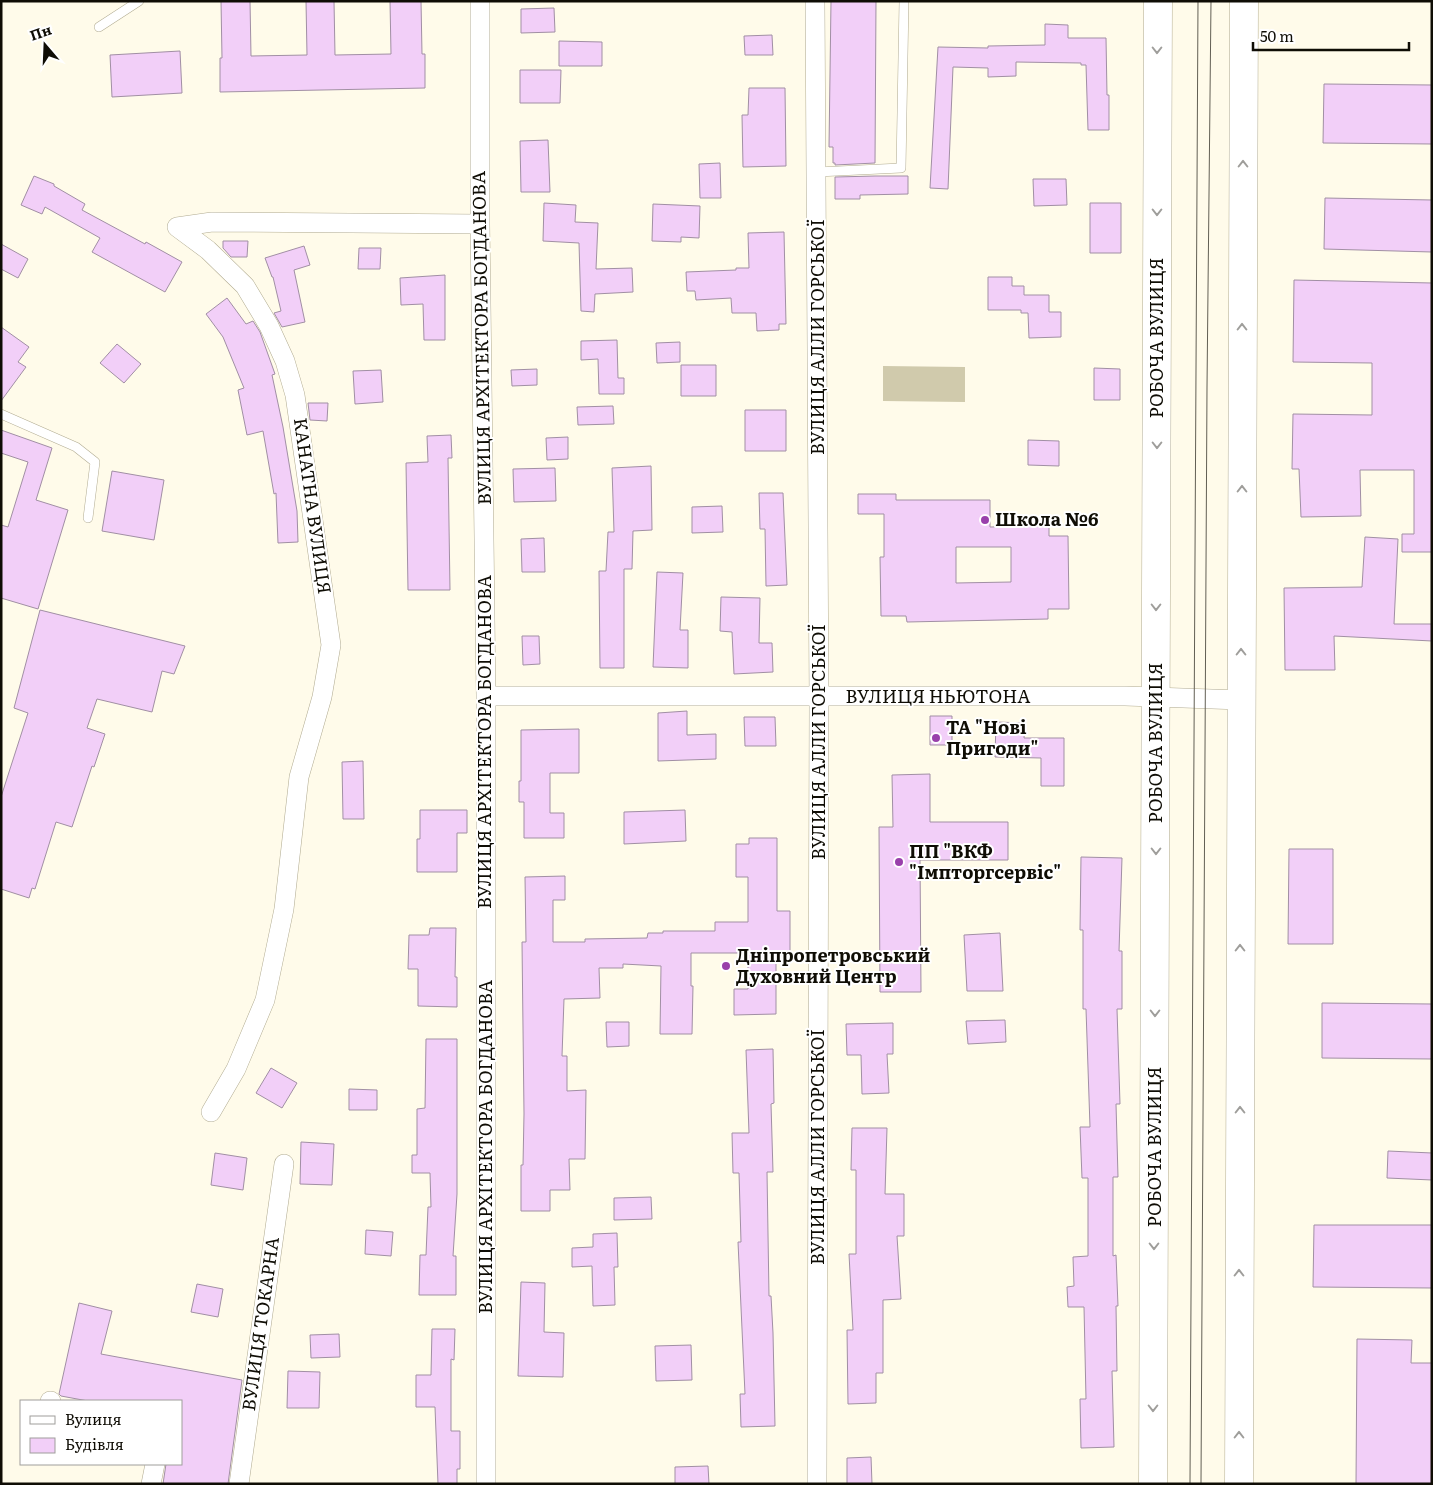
<svg xmlns="http://www.w3.org/2000/svg" width="1433" height="1485" font-family="Literata,serif">
  <rect width="100%" height="100%" fill="#fffbea"/>
  <path fill="#d0caac" d="M 883,366 L 965,367 L 965,402 L 883,401 Z"/>
  <path fill="#f2cff8" stroke="#a18fa4" fill-rule="evenodd" d="M 221,1 L 250,1 L 251,56 L 307,55 L 306,1 L 334,1 L 335,55 L 391,54 L 390,1 L 421,1 L 422,54 L 425,54 L 425,88 L 220,92 L 220,58 L 222,58 Z
    M 831,1 L 876,1 L 875,163 L 835,165 L 835,163 L 833,163 L 833,147 L 829,147 Z
    M 554,8 L 555,32 L 521,33 L 521,9 Z
    M 1045,24 L 1068,25 L 1068,38 L 1106,38 L 1107,95 L 1109,95 L 1109,130 L 1088,130 L 1086,65 L 1081,65 L 1081,63 L 1016,62 L 1016,76 L 988,77 L 988,68 L 953,67 L 948,189 L 930,188 L 938,47 L 988,48 L 988,46 L 1045,45 Z
    M 772,35 L 773,55 L 745,55 L 744,36 Z
    M 559,41 L 602,42 L 602,66 L 559,66 Z
    M 180,51 L 182,93 L 112,97 L 110,55 Z
    M 520,70 L 561,70 L 560,103 L 520,103 Z
    M 1324,84 L 1432,85 L 1432,144 L 1323,143 Z
    M 749,88 L 785,88 L 786,166 L 743,167 L 742,115 L 748,115 Z
    M 548,140 L 550,192 L 521,192 L 520,141 Z
    M 720,163 L 721,198 L 700,198 L 699,164 Z
    M 34,176 L 54,184 L 54,186 L 85,204 L 82,210 L 145,244 L 146,242 L 182,262 L 165,292 L 92,252 L 100,238 L 45,207 L 42,214 L 21,205 Z
    M 875,176 L 908,176 L 908,194 L 860,195 L 860,199 L 835,199 L 835,177 Z
    M 1033,179 L 1066,179 L 1067,205 L 1034,206 Z
    M 1325,198 L 1432,200 L 1432,252 L 1324,249 Z
    M 544,203 L 576,205 L 575,222 L 598,223 L 596,269 L 632,268 L 633,292 L 595,294 L 594,312 L 581,311 L 579,243 L 543,241 Z
    M 1090,203 L 1121,203 L 1121,253 L 1090,253 Z
    M 653,204 L 700,206 L 699,238 L 681,237 L 681,242 L 652,241 Z
    M 784,232 L 786,324 L 779,324 L 779,330 L 757,331 L 756,313 L 732,313 L 731,298 L 696,300 L 695,291 L 687,291 L 686,272 L 736,270 L 736,268 L 749,268 L 748,233 Z
    M 223,241 L 248,241 L 247,257 L 231,257 L 223,248 Z
    M 1,244 L 28,259 L 18,278 L 1,269 Z
    M 304,246 L 310,265 L 294,270 L 305,322 L 282,327 L 274,313 L 281,311 L 273,277 L 272,277 L 265,258 Z
    M 359,248 L 381,248 L 380,269 L 358,269 Z
    M 445,275 L 445,340 L 424,340 L 423,304 L 401,305 L 400,278 Z
    M 988,277 L 1012,277 L 1012,286 L 1024,286 L 1024,295 L 1049,295 L 1049,312 L 1061,312 L 1061,337 L 1029,338 L 1028,313 L 1021,313 L 1021,310 L 988,310 Z
    M 1294,280 L 1432,283 L 1432,552 L 1402,552 L 1402,534 L 1414,534 L 1414,470 L 1360,470 L 1361,516 L 1301,517 L 1299,469 L 1292,469 L 1293,414 L 1372,415 L 1372,363 L 1293,362 Z
    M 227,298 L 246,324 L 253,321 L 260,332 L 275,374 L 272,375 L 283,427 L 297,511 L 298,542 L 278,543 L 276,493 L 274,494 L 263,431 L 247,435 L 238,390 L 244,388 L 223,337 L 206,314 Z
    M 1,327 L 29,347 L 18,362 L 26,367 L 1,401 Z
    M 617,340 L 618,378 L 624,378 L 624,394 L 599,394 L 598,359 L 581,360 L 581,341 Z
    M 680,342 L 680,362 L 657,363 L 656,343 Z
    M 117,344 L 141,364 L 124,383 L 100,363 Z
    M 681,365 L 716,365 L 716,396 L 681,396 Z
    M 1094,368 L 1120,369 L 1120,400 L 1094,400 Z
    M 537,369 L 537,385 L 512,386 L 511,370 Z
    M 381,370 L 383,402 L 355,404 L 353,371 Z
    M 308,403 L 328,403 L 327,421 L 310,420 Z
    M 613,406 L 614,424 L 578,425 L 577,407 Z
    M 745,410 L 786,410 L 786,451 L 745,451 Z
    M 1,430 L 52,448 L 36,500 L 68,510 L 38,609 L 1,598 L 1,525 L 8,527 L 28,462 L 1,453 Z
    M 451,435 L 452,458 L 448,458 L 450,590 L 408,590 L 406,463 L 428,462 L 427,436 Z
    M 568,437 L 568,459 L 547,460 L 546,438 Z
    M 1028,440 L 1059,441 L 1059,466 L 1028,465 Z
    M 651,466 L 652,530 L 633,531 L 632,569 L 624,569 L 624,668 L 600,668 L 599,571 L 606,571 L 608,532 L 614,532 L 612,468 Z
    M 555,468 L 556,501 L 514,502 L 513,469 Z
    M 112,471 L 164,480 L 154,540 L 102,531 Z
    M 759,493 L 783,493 L 787,585 L 766,586 L 765,529 L 760,529 Z
    M 858,494 L 896,494 L 896,500 L 990,500 L 990,527 L 1049,526 L 1049,536 L 1068,536 L 1069,609 L 1048,609 L 1048,619 L 907,622 L 906,616 L 881,616 L 880,557 L 884,557 L 884,514 L 858,514 ZM 956,547 L 1011,547 L 1011,582 L 956,583 Z
    M 722,506 L 723,532 L 692,533 L 692,507 Z
    M 1365,537 L 1398,539 L 1394,624 L 1432,624 L 1432,641 L 1334,636 L 1335,670 L 1285,670 L 1284,588 L 1362,587 Z
    M 544,538 L 545,572 L 522,572 L 521,539 Z
    M 657,572 L 683,573 L 680,630 L 688,630 L 688,668 L 653,667 Z
    M 721,597 L 760,598 L 759,643 L 772,643 L 773,672 L 734,674 L 732,632 L 720,631 Z
    M 40,610 L 185,646 L 174,674 L 162,671 L 152,712 L 97,699 L 87,728 L 105,734 L 94,767 L 92,766 L 72,827 L 56,822 L 35,889 L 32,888 L 29,898 L 1,889 L 1,797 L 28,713 L 14,708 Z
    M 522,636 L 539,636 L 540,664 L 523,665 Z
    M 687,711 L 687,735 L 716,734 L 716,759 L 658,761 L 658,713 Z
    M 930,716 L 952,716 L 952,745 L 930,745 Z
    M 744,717 L 775,717 L 776,746 L 745,746 Z
    M 996,722 L 1025,723 L 1024,738 L 1064,738 L 1064,786 L 1041,786 L 1041,758 L 995,757 Z
    M 579,729 L 579,773 L 550,773 L 550,813 L 564,813 L 564,838 L 524,838 L 524,802 L 519,802 L 519,781 L 521,781 L 521,730 Z
    M 363,761 L 364,819 L 343,819 L 342,762 Z
    M 930,774 L 930,822 L 1008,822 L 1008,860 L 920,860 L 921,992 L 880,992 L 879,827 L 893,827 L 892,775 Z
    M 420,810 L 467,810 L 467,833 L 457,833 L 457,872 L 417,872 L 417,839 L 420,839 Z
    M 685,810 L 686,841 L 624,844 L 624,812 Z
    M 749,838 L 777,838 L 777,911 L 790,911 L 790,956 L 776,956 L 776,1014 L 734,1015 L 734,989 L 748,989 L 748,953 L 691,953 L 691,986 L 693,986 L 692,1034 L 660,1034 L 661,966 L 623,964 L 623,968 L 599,968 L 600,998 L 564,999 L 562,1056 L 567,1056 L 567,1091 L 586,1090 L 585,1159 L 569,1159 L 570,1190 L 550,1190 L 550,1211 L 521,1211 L 521,1165 L 523,1165 L 524,1114 L 522,942 L 526,942 L 525,877 L 565,876 L 565,900 L 553,900 L 553,942 L 585,942 L 585,939 L 647,938 L 648,933 L 663,933 L 663,931 L 715,931 L 715,922 L 748,922 L 748,877 L 736,877 L 736,844 L 749,844 Z
    M 1289,849 L 1333,849 L 1333,944 L 1288,944 Z
    M 1081,857 L 1122,858 L 1119,951 L 1122,951 L 1122,1009 L 1117,1009 L 1120,1104 L 1116,1104 L 1118,1177 L 1113,1177 L 1113,1256 L 1116,1255 L 1118,1306 L 1116,1306 L 1117,1371 L 1112,1371 L 1114,1447 L 1081,1448 L 1080,1399 L 1086,1399 L 1084,1307 L 1068,1307 L 1067,1287 L 1074,1286 L 1073,1257 L 1088,1256 L 1088,1178 L 1082,1178 L 1080,1127 L 1090,1127 L 1086,1009 L 1083,1009 L 1083,930 L 1080,930 Z
    M 430,928 L 456,928 L 455,977 L 457,977 L 457,1007 L 418,1006 L 418,969 L 408,969 L 409,935 L 429,935 Z
    M 1000,933 L 1003,991 L 967,991 L 964,935 Z
    M 1322,1003 L 1432,1004 L 1432,1059 L 1322,1058 Z
    M 1005,1020 L 1006,1042 L 968,1044 L 966,1021 Z
    M 606,1022 L 629,1022 L 629,1046 L 607,1047 Z
    M 893,1023 L 893,1054 L 887,1054 L 889,1093 L 862,1094 L 861,1055 L 847,1055 L 846,1024 Z
    M 426,1039 L 457,1039 L 457,1194 L 453,1256 L 456,1256 L 456,1295 L 419,1295 L 420,1255 L 426,1255 L 428,1207 L 431,1207 L 430,1173 L 412,1173 L 412,1155 L 417,1155 L 417,1109 L 425,1108 Z
    M 773,1049 L 774,1103 L 771,1104 L 773,1172 L 767,1172 L 769,1296 L 771,1296 L 773,1333 L 775,1426 L 741,1427 L 740,1394 L 745,1394 L 738,1242 L 741,1242 L 739,1173 L 733,1173 L 732,1133 L 749,1133 L 746,1050 Z
    M 271,1068 L 297,1083 L 282,1108 L 256,1093 Z
    M 349,1089 L 377,1090 L 377,1110 L 349,1110 Z
    M 852,1128 L 887,1128 L 885,1194 L 904,1194 L 904,1236 L 897,1236 L 901,1299 L 883,1300 L 883,1373 L 876,1373 L 876,1403 L 848,1404 L 847,1330 L 853,1330 L 849,1254 L 856,1254 L 856,1170 L 851,1170 Z
    M 301,1142 L 334,1144 L 332,1185 L 300,1184 Z
    M 1388,1151 L 1432,1153 L 1432,1180 L 1387,1178 Z
    M 215,1153 L 247,1158 L 243,1190 L 211,1185 Z
    M 651,1197 L 652,1219 L 614,1220 L 614,1198 Z
    M 1314,1225 L 1432,1225 L 1432,1288 L 1313,1287 Z
    M 366,1230 L 393,1232 L 391,1256 L 365,1254 Z
    M 617,1233 L 618,1267 L 614,1267 L 615,1305 L 593,1306 L 592,1266 L 572,1267 L 572,1248 L 593,1247 L 593,1234 Z
    M 521,1282 L 545,1283 L 544,1332 L 564,1333 L 563,1377 L 518,1376 Z
    M 197,1284 L 223,1289 L 218,1317 L 191,1312 Z
    M 79,1303 L 112,1311 L 101,1354 L 242,1380 L 228,1484 L 163,1484 L 166,1464 L 181,1464 L 181,1401 L 88,1401 L 61,1396 L 59,1394 Z
    M 432,1329 L 455,1329 L 454,1360 L 451,1359 L 451,1431 L 460,1431 L 460,1469 L 457,1469 L 457,1484 L 438,1484 L 435,1407 L 416,1407 L 416,1375 L 431,1375 Z
    M 339,1334 L 340,1357 L 311,1358 L 310,1335 Z
    M 1357,1339 L 1412,1340 L 1411,1363 L 1432,1363 L 1432,1484 L 1356,1484 Z
    M 691,1345 L 692,1380 L 656,1381 L 655,1346 Z
    M 288,1371 L 320,1372 L 319,1408 L 287,1408 Z
    M 871,1457 L 872,1484 L 847,1484 L 847,1458 Z
    M 708,1466 L 709,1484 L 675,1484 L 675,1467 Z"/>
  <g fill="none" stroke-linecap="round" stroke-linejoin="round">
    <g stroke="#b1ab91" stroke-width="10">
      <path id="lane" d="M 99,27 L 139,1
        M 817,172 L 901,168 L 904,1
        M 1,414 L 76,447 L 95,462 L 88,518"/>
    </g>
    <g stroke="#b1ab91" stroke-width="20">
      <path id="street" d="M 480,1 L 480,224 L 486,696 L 486,1484
        M 815,1 L 819,702 L 817,1484
        M 177,227 L 208,250 L 245,286 L 269,326 L 285,361 L 295,395 L 331,645 L 322,697 L 299,777 L 284,909 L 265,1000 L 236,1069 L 211,1112
        M 177,227 L 212,222 L 480,224
        M 486,696 L 1125,696 L 1241,700
        M 50,1401 L 51,1401
        M 151,1484 L 155,1464
        M 239,1484 L 284,1164"/>
    </g>
    <g stroke="#b1ab91" stroke-width="29">
      <path id="primary" d="M 1153,1484 L 1158,1
        M 1239,1484 L 1244,1"/>
    </g>
    <use href="#lane" stroke="#fff" stroke-width="9"/>
    <use href="#street" stroke="#fff" stroke-width="19"/>
    <use href="#primary" stroke="#fff" stroke-width="28"/>
    <path stroke="#625f54" stroke-width="1" d="M 1190,1484 L 1198,1
      M 1201,1484 L 1207,387 L 1211,1"/>
  </g>
  <defs><path id="oneway-chevron" d="M-2-3.5L2.5 0L-2 3.5" fill="none" stroke-width="1.6" stroke-linecap="round" stroke-linejoin="round" transform="scale(1.25)"/></defs>
  <g stroke="#9f9e9b">
    <use href="#oneway-chevron" transform="translate(1157 50) rotate(90)"/>
    <use href="#oneway-chevron" transform="translate(1243 164) rotate(-90)"/>
    <use href="#oneway-chevron" transform="translate(1157 212) rotate(90)"/>
    <use href="#oneway-chevron" transform="translate(1242 327) rotate(-90)"/>
    <use href="#oneway-chevron" transform="translate(1157 445) rotate(90)"/>
    <use href="#oneway-chevron" transform="translate(1242 489) rotate(-90)"/>
    <use href="#oneway-chevron" transform="translate(1156 607) rotate(90)"/>
    <use href="#oneway-chevron" transform="translate(1241 652) rotate(-90)"/>
    <use href="#oneway-chevron" transform="translate(1156 851) rotate(90)"/>
    <use href="#oneway-chevron" transform="translate(1240 948) rotate(-90)"/>
    <use href="#oneway-chevron" transform="translate(1155 1013) rotate(90)"/>
    <use href="#oneway-chevron" transform="translate(1240 1110) rotate(-90)"/>
    <use href="#oneway-chevron" transform="translate(1154 1246) rotate(90)"/>
    <use href="#oneway-chevron" transform="translate(1239 1273) rotate(-90)"/>
    <use href="#oneway-chevron" transform="translate(1153 1408) rotate(90)"/>
    <use href="#oneway-chevron" transform="translate(1239 1435) rotate(-90)"/>
  </g>
  <g fill="#9940ab" stroke="#fff" stroke-width="2">
    <circle cx="985" cy="520" r="5"/>
    <circle cx="936" cy="738" r="5"/>
    <circle cx="899" cy="862" r="5"/>
    <circle cx="726" cy="966" r="5"/>
  </g>
  <g text-anchor="middle" stroke-width="4" stroke-linejoin="round" paint-order="stroke">
    <g font-size="18" fill="#0f0d05" stroke="#fff">
      <text transform="translate(818 337) rotate(-90)" y="6">ВУЛИЦЯ АЛЛИ ГОРСЬКОЇ</text>
      <text transform="translate(482 338) rotate(-91)" y="6">ВУЛИЦЯ АРХІТЕКТОРА БОГДАНОВА</text>
      <text transform="translate(1157 338) rotate(-90)" y="6">РОБОЧА ВУЛИЦЯ</text>
      <text transform="translate(312 506) rotate(82)" y="6">КАНАТНА ВУЛИЦЯ</text>
      <text x="938" y="703">ВУЛИЦЯ НЬЮТОНА</text>
      <text transform="translate(485 742) rotate(-90)" y="6">ВУЛИЦЯ АРХІТЕКТОРА БОГДАНОВА</text>
      <text transform="translate(819 742) rotate(-90)" y="6">ВУЛИЦЯ АЛЛИ ГОРСЬКОЇ</text>
      <text transform="translate(1156 743) rotate(-90)" y="6">РОБОЧА ВУЛИЦЯ</text>
      <text transform="translate(486 1147) rotate(-90)" y="6">ВУЛИЦЯ АРХІТЕКТОРА БОГДАНОВА</text>
      <text transform="translate(818 1147) rotate(-90)" y="6">ВУЛИЦЯ АЛЛИ ГОРСЬКОЇ</text>
      <text transform="translate(1155 1147) rotate(-90)" y="6">РОБОЧА ВУЛИЦЯ</text>
      <text transform="translate(261 1324) rotate(-82)" y="6">ВУЛИЦЯ ТОКАРНА</text>
    </g>
    <g font-size="18" font-weight="bold" fill="#0f0d05" stroke="#fff" text-anchor="start">
      <text x="995" y="526">Школа №6</text>
      <text x="946" y="734">ТА "Нові<tspan x="946" dy="21">Пригоди"</tspan></text>
      <text x="909" y="858">ПП "ВКФ<tspan x="909" dy="21">"Імпторгсервіс"</tspan></text>
      <text x="736" y="962">Дніпропетровський<tspan x="736" dy="21">Духовний Центр</tspan></text>
    </g>
  </g>
  <rect width="1433" height="1485" fill="none" stroke="#0f0d05" stroke-width="5"/>
  <rect x="20" y="1400" width="162" height="65" fill="#ffffff" stroke="#9f9e9b"/>
  <rect x="30" y="1416" width="25" height="8" fill="#ffffff" stroke="#9f9e9b"/>
  <text x="65" y="1425" font-size="15" fill="#0f0d05">Вулиця</text>
  <rect x="30" y="1438" width="25" height="15" fill="#f2cff8" stroke="#9f9e9b"/>
  <text x="65" y="1450" font-size="15" fill="#0f0d05">Будівля</text>
  <g transform="translate(45 45) rotate(341)" stroke="#ffffff" stroke-width="4" paint-order="stroke">
  <path d="M0-4L9 19L0 12L-9 19Z" fill="#0f0d05"/>
  <text y="-8" font-size="14" font-weight="bold" text-anchor="middle" fill="#0f0d05">Пн</text>
  </g>
  <path d="M1253 42v8h156v-8" fill="none" stroke="#0f0d05" stroke-width="2.5"/>
  <text x="1260" y="42" font-size="15" fill="#0f0d05" stroke="#ffffff" stroke-width="4" paint-order="stroke">50 m</text>
</svg>
